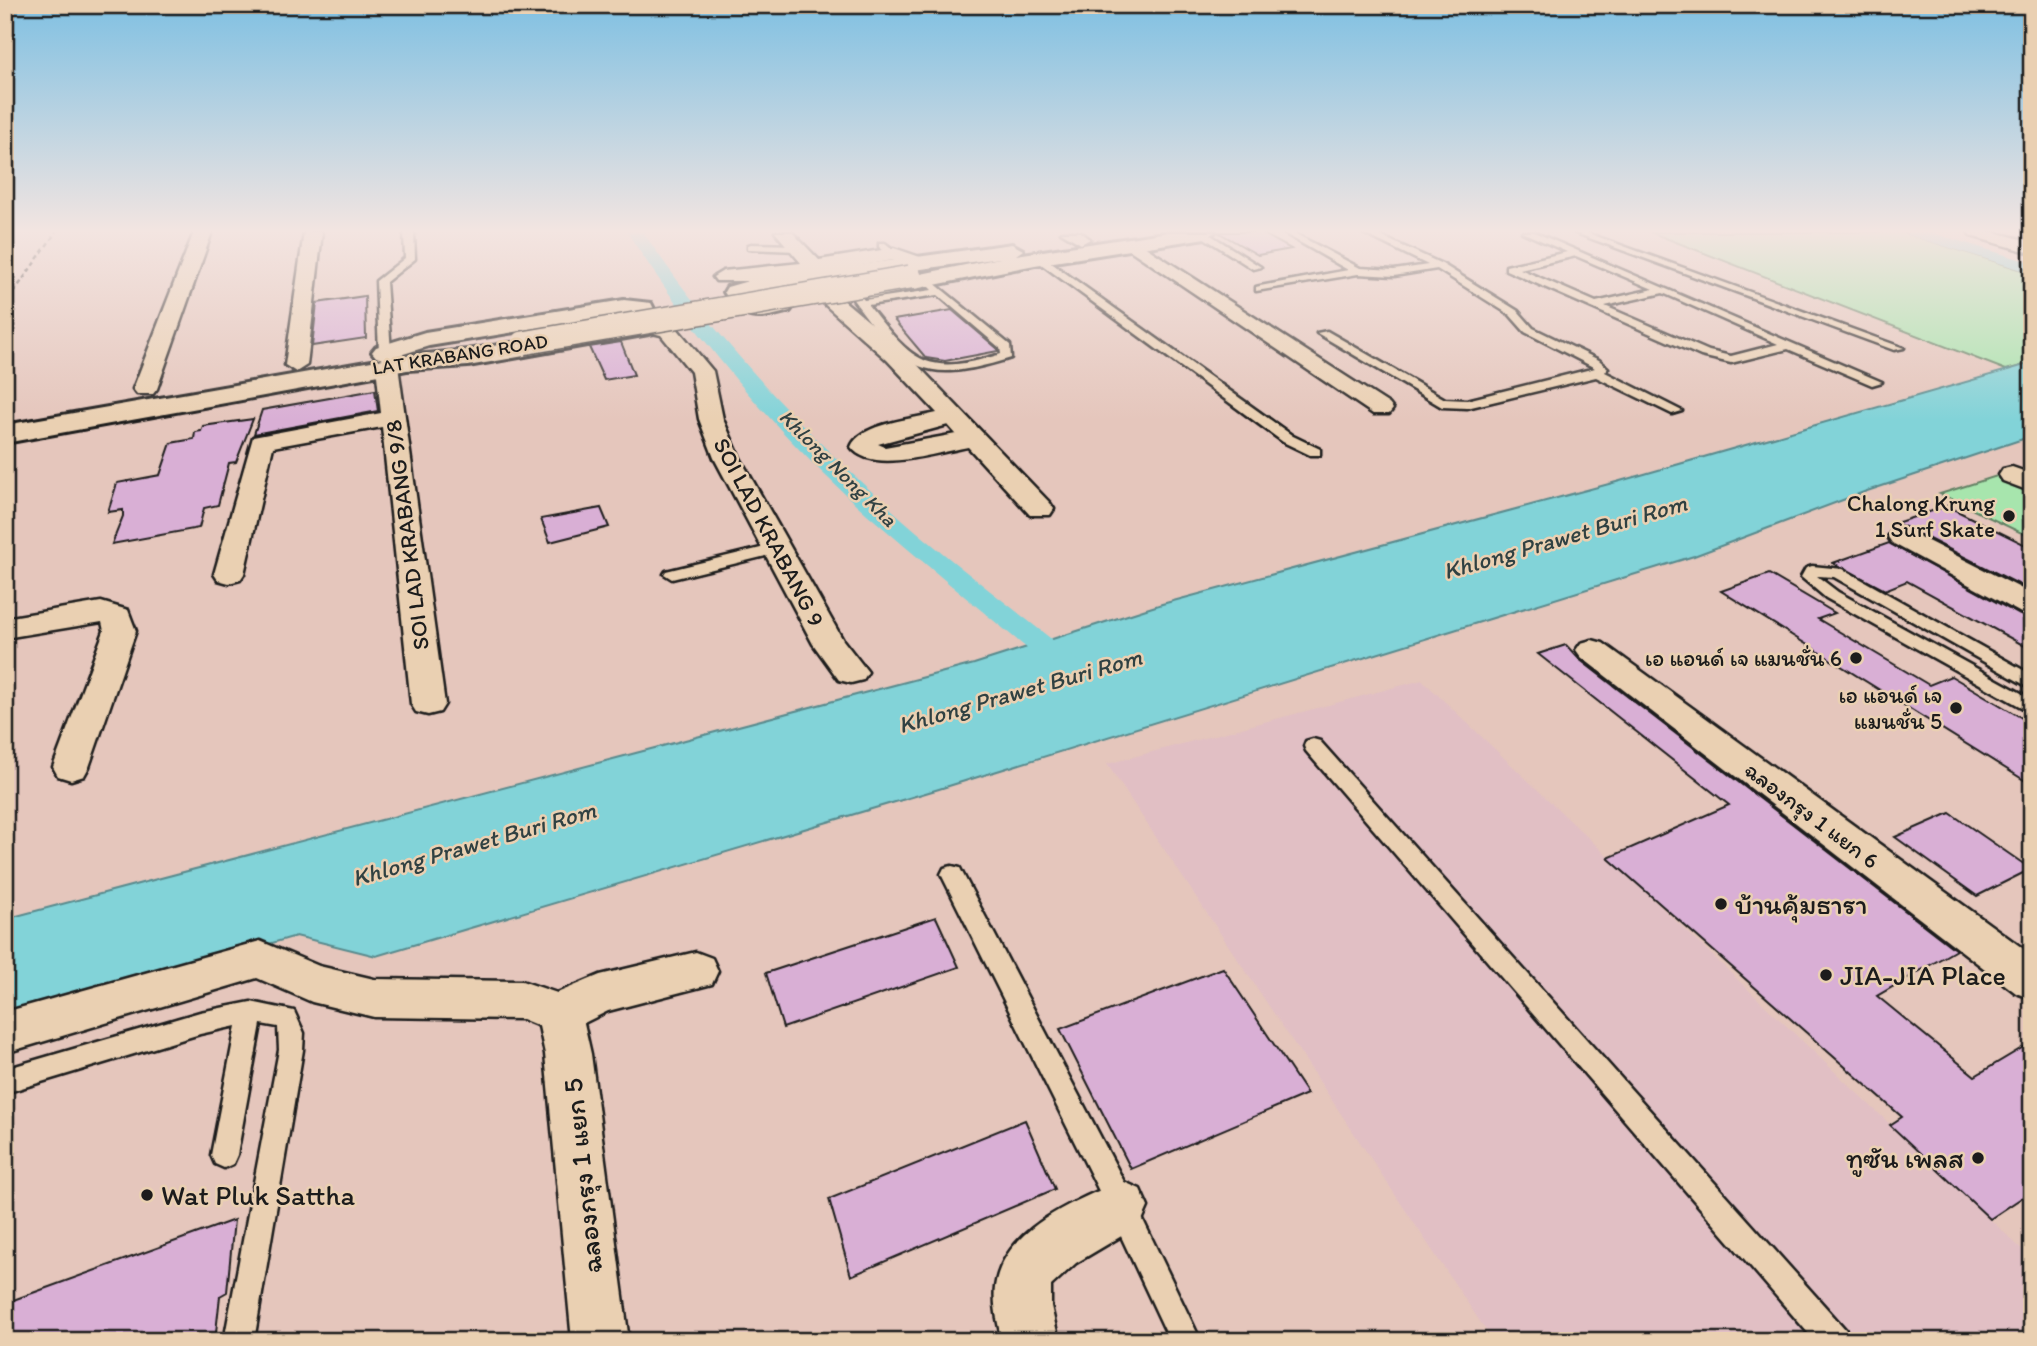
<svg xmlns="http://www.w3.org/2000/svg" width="2037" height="1346" font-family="Itim,'Playpen Sans Thai',sans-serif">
  <rect width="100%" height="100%" fill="#e5c6bc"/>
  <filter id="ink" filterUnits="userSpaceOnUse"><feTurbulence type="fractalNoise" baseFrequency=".0143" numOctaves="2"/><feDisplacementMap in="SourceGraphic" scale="14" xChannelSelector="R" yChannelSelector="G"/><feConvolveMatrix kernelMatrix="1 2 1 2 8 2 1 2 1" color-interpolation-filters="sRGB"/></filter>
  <g filter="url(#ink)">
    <path fill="#e1bfc4" d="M 1422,680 L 2032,1259 L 2032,1341 L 1493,1341 L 1107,764 Z"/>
    <path fill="#a7e5ad" stroke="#628064" stroke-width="2" d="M 1650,232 L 1901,232 L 2032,273 L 2032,363 L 2006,370 Z
      M 2000,475 L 2032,489 L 2032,538 L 1940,494 Z"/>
    <path fill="#82d3d8" stroke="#598a8d" stroke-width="2" d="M 2032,363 L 2032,436 L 1864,492 L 1694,556 L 939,789 L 376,956 L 296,936 L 5,1020 L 5,919 L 974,664 L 1162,604 L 1620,481 Z"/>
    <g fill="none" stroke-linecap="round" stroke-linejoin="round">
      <path fill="#82d3d8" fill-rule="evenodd" d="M 627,232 L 643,232 C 710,331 792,420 882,501 C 944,558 1014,608 1079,661 L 1084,668 L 1079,675 L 1069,677 L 1059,675 C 995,621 930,569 867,514 C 775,433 694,335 627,232 Z
        M 1906,232 L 1929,232 L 2032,263 L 2032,273 L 1908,235 Z"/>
    </g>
    <path fill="#d9afd5" stroke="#1c1c1c" stroke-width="2" d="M 1218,232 L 1260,232 L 1291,249 L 1258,255 Z
      M 365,296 L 366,338 L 312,346 L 317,303 Z
      M 952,310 L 998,349 L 998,351 L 945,361 L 926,358 L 894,320 Z
      M 621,342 L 634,375 L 604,380 L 589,347 Z
      M 375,390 L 378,411 L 254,434 L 262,410 Z
      M 253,419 L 236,462 L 229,463 L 218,505 L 204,508 L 199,528 L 112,544 L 123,516 L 123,510 L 108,512 L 117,483 L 160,475 L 171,443 L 194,439 L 195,432 L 201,431 L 203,426 Z
      M 1947,506 L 2032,548 L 2032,591 L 1903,526 L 1893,524 Z
      M 601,508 L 609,527 L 550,542 L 541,519 Z
      M 1889,543 L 2020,615 L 2032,618 L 2032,650 L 1907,581 L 1885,590 L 1833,563 Z
      M 1769,574 L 1835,613 L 1818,619 L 1929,685 L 1951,676 L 2032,724 L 2032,785 L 1721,591 Z
      M 1566,645 L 1579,659 L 1956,950 L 1877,996 L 1975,1076 L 2032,1042 L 2032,1191 L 1990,1219 L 1890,1125 L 1902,1117 L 1608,858 L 1729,805 L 1538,654 Z
      M 1950,813 L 2031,869 L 1977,896 L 1895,837 Z
      M 936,917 L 959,967 L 783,1028 L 766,973 Z
      M 1223,968 L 1307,1094 L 1131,1169 L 1060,1029 Z
      M 1025,1120 L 1055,1189 L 851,1276 L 829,1199 Z
      M 234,1220 L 227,1292 L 220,1296 L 215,1341 L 5,1341 L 5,1303 Z"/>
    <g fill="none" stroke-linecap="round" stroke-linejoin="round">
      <g stroke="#1c1c1c" stroke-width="5">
        <path id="service" d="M 404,232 L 414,232 L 415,259 L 386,282 L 391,352 L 385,355 L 379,352 L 376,281 L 405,258 Z
          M 1195,232 L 1206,232 L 1261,267 L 1253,269 Z
          M 1282,232 L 1292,232 L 1360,268 L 1394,270 L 1428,265 L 1361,232 L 1372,232 L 1442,264 L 1518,311 L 1533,328 L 1599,360 L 1608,368 L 1605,372 L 1682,411 L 1672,414 L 1596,377 L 1467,408 L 1442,407 L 1317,333 L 1327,331 L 1445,399 L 1467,400 L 1595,368 L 1525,332 L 1510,315 L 1437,269 L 1394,276 L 1358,274 L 1256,291 L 1256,287 L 1260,286 L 1348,270 Z
          M 1522,232 L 1534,232 L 1882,382 L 1872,385 L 1788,349 L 1731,363 L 1701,356 L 1506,270 L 1506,266 L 1567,252 ZM 1576,256 L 1653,289 L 1596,302 L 1520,269 ZM 1663,293 L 1778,344 L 1731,356 L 1709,351 L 1605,306 Z
          M 1573,232 L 1585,232 L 1904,348 L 1894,350 Z
          M 879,243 L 885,243 L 899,254 L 891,256 L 879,247 Z
          M 751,244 L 797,245 L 802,248 L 797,251 L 748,249 L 748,245 Z
          M 1037,257 L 1043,257 L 1293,436 L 1320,449 L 1320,455 L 1310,455 L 1283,442 L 1037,261 Z
          M 928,278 L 1010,345 L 1011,358 C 919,387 903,368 849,294 L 858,292 L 864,300 L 932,290 L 923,281 ZM 938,295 L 1000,348 L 1001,354 C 926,377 914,363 868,305 Z
          M 777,544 L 785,549 L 782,552 L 672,579 L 664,574 L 666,571 Z
          M 1812,566 L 1843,569 L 2032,675 L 2032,689 L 1834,577 L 1817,576 L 1838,592 L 2032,699 L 2032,713 L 1826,598 L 1801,577 L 1806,568 Z
          M 1313,739 L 1320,741 L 1846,1330 L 1850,1341 L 1815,1341 L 1306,751 L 1304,746 L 1306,741 Z
          M 952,866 L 960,868 L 963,874 L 1132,1197 L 1201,1341 L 1170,1341 L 1112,1217 L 941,874 L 944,868 Z
          M 251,1002 L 294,1011 L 304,1033 L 303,1050 L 254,1341 L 224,1341 L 279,1050 L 278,1027 L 261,1024 L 237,1155 L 233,1164 L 224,1168 L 215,1164 L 211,1155 L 236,1026 L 200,1034 L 5,1093 L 5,1069 L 200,1012 Z"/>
      </g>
      <g stroke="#1c1c1c" stroke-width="5">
        <path id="minor" d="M 194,232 L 212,232 L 157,389 L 153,394 L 137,394 L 133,389 Z
          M 304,232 L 322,232 L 307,365 L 296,372 L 285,365 Z
          M 775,232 L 792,232 L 819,260 L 894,248 L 923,258 L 925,262 L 916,268 L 893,260 L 764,281 L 716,281 L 713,277 L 723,271 L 801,263 Z
          M 1061,232 L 1081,232 L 1090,239 L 1081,244 Z
          M 1968,232 L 1994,232 L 2032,242 L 2032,253 L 1971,236 Z
          M 1133,239 L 1389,404 L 1393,409 L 1389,414 L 1373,414 L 1127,248 L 1124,244 L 1127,240 Z
          M 829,292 L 836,294 L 903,350 L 1050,503 L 1054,509 L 1050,515 L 1030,515 L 968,447 C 939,452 871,475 851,447 C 860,423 914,419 937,413 L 887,360 L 822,302 L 819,298 L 822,294 ZM 948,425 L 956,434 L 885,447 L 878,444 Z
          M 651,321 L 675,326 L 713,371 L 723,419 L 740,458 L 843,640 L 868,672 L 863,680 L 851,683 L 839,680 L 813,644 L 714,458 L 699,419 L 691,372 L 661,335 L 644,331 L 641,327 L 644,323 Z
          M 387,359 L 398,366 L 445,704 L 440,712 L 428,715 L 416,712 L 411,704 L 382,427 L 273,447 L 244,574 L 240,580 L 229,583 L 218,580 L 214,574 L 253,437 L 381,413 L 376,366 Z
          M 2012,467 L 2032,474 L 2032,492 L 2003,481 L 1999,475 L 2003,469 Z
          M 1902,528 L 2032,594 L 2032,615 L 2021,613 L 1892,543 L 1888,537 L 1892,531 Z
          M 101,602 L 128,610 L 136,631 L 89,767 L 84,776 L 71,780 L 58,776 L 53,767 L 104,631 L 102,622 L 5,638 L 5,618 Z
          M 1592,640 L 1603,643 L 2032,955 L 2032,999 L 2016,993 L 1581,657 L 1576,650 L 1581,643 Z
          M 260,941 L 319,966 L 374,979 L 522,981 L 557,993 L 600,975 L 696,952 L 712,958 L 718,971 L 712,984 L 608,1011 L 584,1023 L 591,1054 L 629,1341 L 572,1341 L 545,1054 L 539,1026 L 522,1019 L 374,1017 L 312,1002 L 257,978 L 5,1053 L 5,1012 Z
          M 1122,1181 L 1140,1189 L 1148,1207 L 1140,1225 L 1076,1263 L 1051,1286 L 1051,1306 L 1059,1341 L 1002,1341 C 998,1324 993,1305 995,1287 C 1003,1229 1074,1201 1122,1181 Z"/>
      </g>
      <g stroke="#1c1c1c" stroke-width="6">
        <path id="primary" d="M 1169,232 L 1215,232 L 1205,238 L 1035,265 L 869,298 L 861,296 L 858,291 L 861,286 L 1000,258 L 758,292 L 750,295 L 756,302 L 790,301 L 794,306 L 790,311 C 755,320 745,323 724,292 L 727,287 L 755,279 L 1012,244 L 1023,250 L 1016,255 Z
          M 624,300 L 651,303 L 663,327 L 660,332 L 468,366 L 407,370 L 5,443 L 5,425 L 383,359 L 376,357 L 372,352 L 376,347 L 425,332 ZM 624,314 L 634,315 L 637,322 L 468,350 L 394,357 L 429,346 Z"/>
      </g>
      <path stroke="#1c1c1c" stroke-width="2.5" stroke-dasharray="4.5 3.5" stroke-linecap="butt" d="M 5,305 L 56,232"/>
      <use href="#service" fill="#ead0b2" fill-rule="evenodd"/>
      <use href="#minor" fill="#ead0b2" fill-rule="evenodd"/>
      <use href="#primary" fill="#ead0b2" fill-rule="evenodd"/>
      <g stroke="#1c1c1c" stroke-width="26" stroke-linecap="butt">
        <path id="primary-bridge" d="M 523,343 L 910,277"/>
      </g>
      <use href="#primary-bridge" stroke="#ead0b2" stroke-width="23"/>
    </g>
  </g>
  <linearGradient id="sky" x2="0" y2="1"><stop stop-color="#7fc0e2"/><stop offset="0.55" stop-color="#f3e5e1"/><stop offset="1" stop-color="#f3e5e1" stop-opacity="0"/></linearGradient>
  <rect width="2037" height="420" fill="url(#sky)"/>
  <g fill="#1c1c1c" stroke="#ead0b2" stroke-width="2.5">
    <circle cx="2009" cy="516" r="7"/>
    <circle cx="1856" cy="658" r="7"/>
    <circle cx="1956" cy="708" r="7"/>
    <circle cx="1721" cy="904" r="7"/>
    <circle cx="1826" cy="975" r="7"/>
    <circle cx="1978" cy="1158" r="7"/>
    <circle cx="147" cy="1195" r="7"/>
  </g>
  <g text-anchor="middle" stroke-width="5" stroke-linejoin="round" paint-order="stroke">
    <g font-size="19" fill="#1c1c1c" stroke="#ead0b2">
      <text transform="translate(460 354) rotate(-9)" y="7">LAT KRABANG ROAD</text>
    </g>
    <g font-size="21" font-style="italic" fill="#304142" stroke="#ead0b2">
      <text transform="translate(838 468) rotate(45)" y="7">Khlong Nong Kha</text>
    </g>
    <g font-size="23" fill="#1c1c1c" stroke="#ead0b2" text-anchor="end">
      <text x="1995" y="511">Chalong Krung<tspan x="1995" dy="26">1 Surf Skate</tspan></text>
      <text x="1842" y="666">เอ แอนด์ เจ แมนชั่น 6</text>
      <text x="1942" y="703">เอ แอนด์ เจ<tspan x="1942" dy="26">แมนชั่น 5</tspan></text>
    </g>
    <g font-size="23" fill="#1c1c1c" stroke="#ead0b2">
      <text transform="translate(769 532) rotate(62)" y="8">SOI LAD KRABANG 9</text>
      <text transform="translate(407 535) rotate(-97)" y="8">SOI LAD KRABANG 9/8</text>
      <text transform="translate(1812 815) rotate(37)" y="8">ฉลองกรุง 1 แยก 6</text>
    </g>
    <g font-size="24" font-style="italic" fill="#304142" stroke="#ead0b2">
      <text transform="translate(1565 537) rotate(-16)" y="8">Khlong Prawet Buri Rom</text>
      <text transform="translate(1020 691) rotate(-16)" y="8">Khlong Prawet Buri Rom</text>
      <text transform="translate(474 844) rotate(-16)" y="8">Khlong Prawet Buri Rom</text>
    </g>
    <g font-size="28" fill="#1c1c1c" stroke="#ead0b2" text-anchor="start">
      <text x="1735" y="914">บ้านคุ้มธารา</text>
      <text x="1840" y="985">JIA-JIA Place</text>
      <text x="1964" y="1168" text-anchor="end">ทูซัน เพลส</text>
      <text x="161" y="1205">Wat Pluk Sattha</text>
    </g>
    <g font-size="28" fill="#1c1c1c" stroke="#ead0b2">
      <text transform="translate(582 1176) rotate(-96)" y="10">ฉลองกรุง 1 แยก 5</text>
    </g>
  </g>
  <rect width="2037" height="1346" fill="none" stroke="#ead0b2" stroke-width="28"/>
  <rect x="14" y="14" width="2009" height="1318" fill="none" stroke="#1c1c1c" stroke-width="2.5" filter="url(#ink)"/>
</svg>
